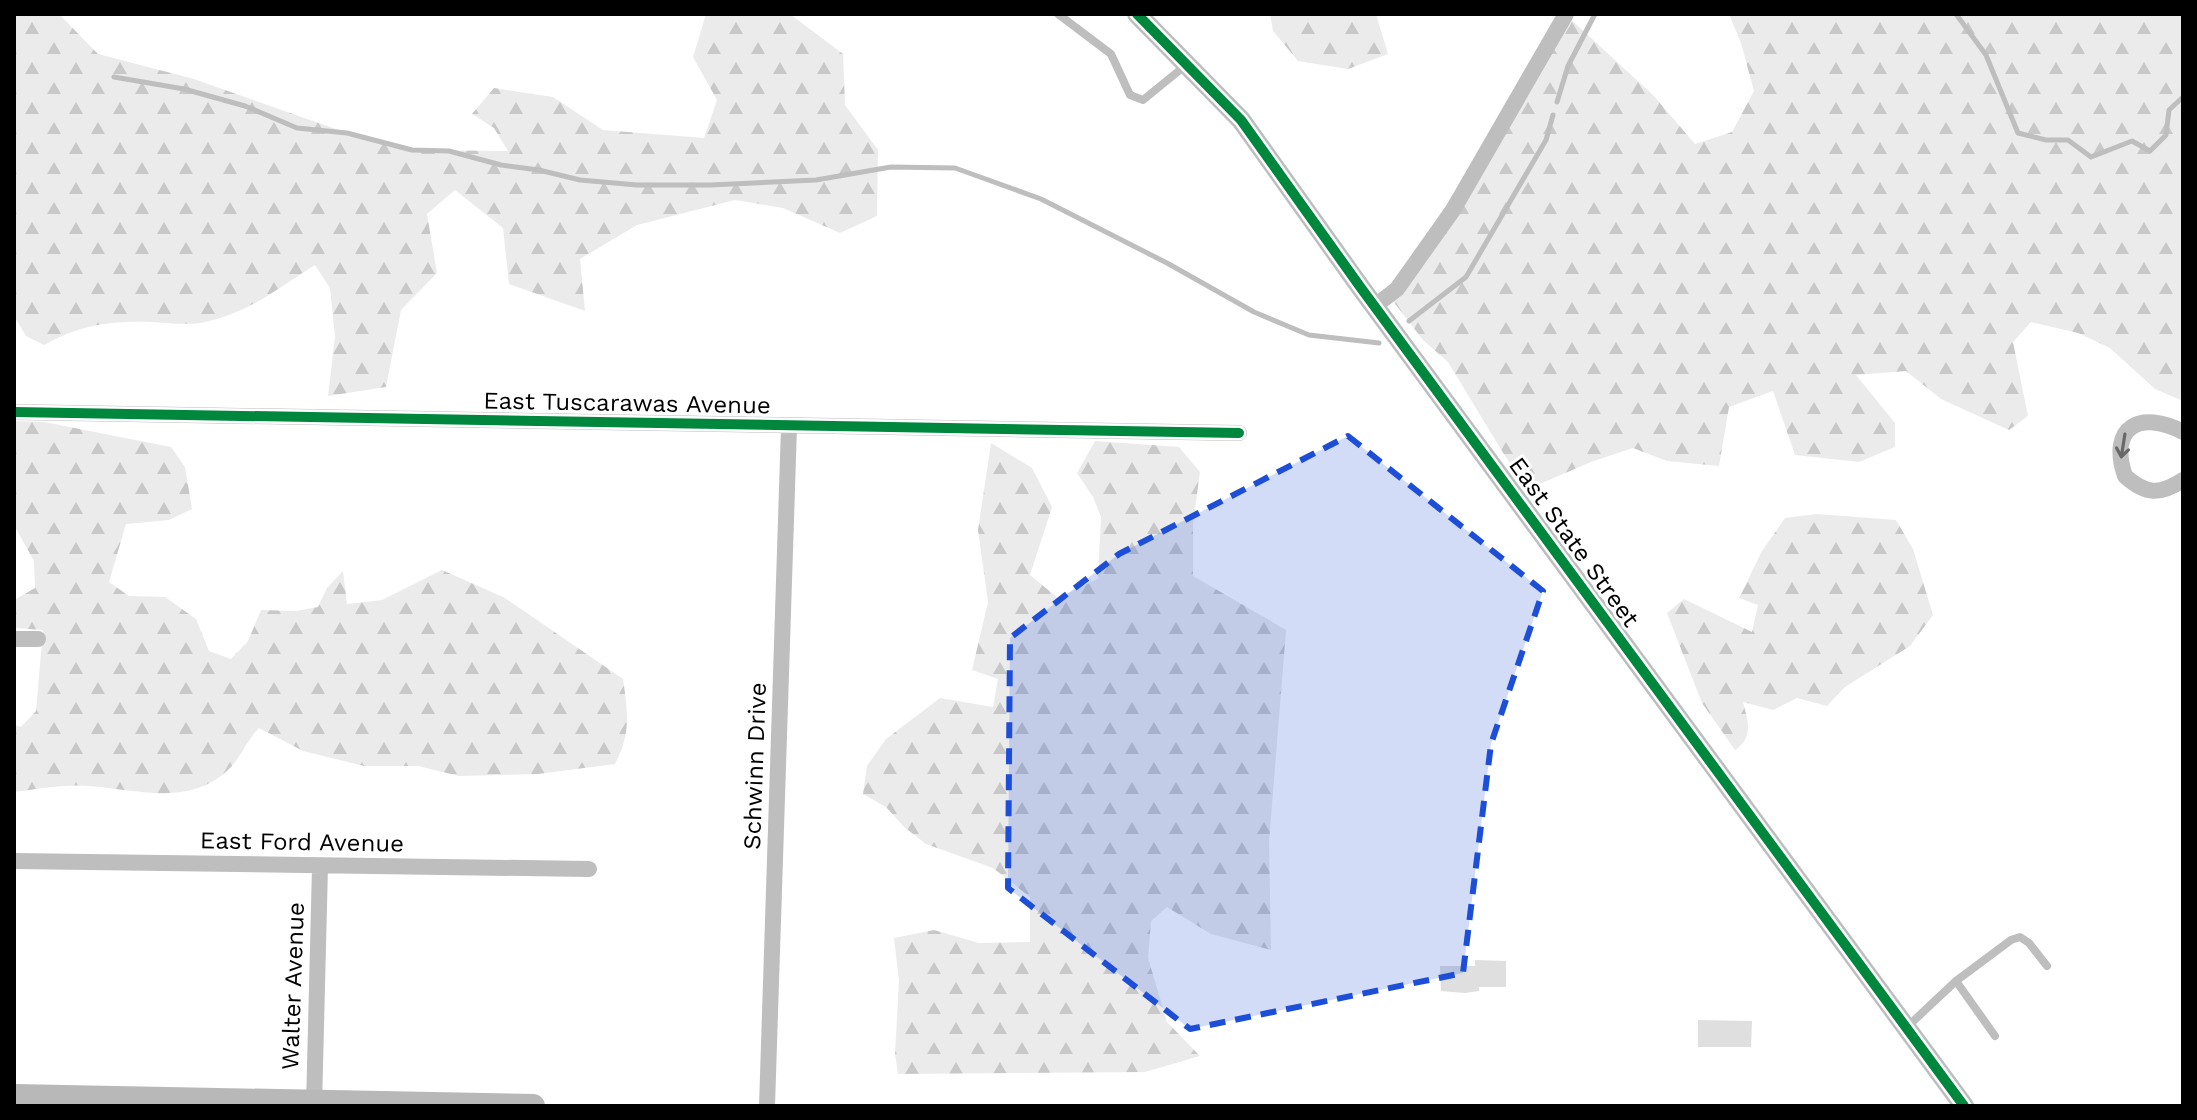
<svg xmlns="http://www.w3.org/2000/svg" width="2197" height="1120" font-family="'Work Sans',sans-serif">
  <defs>
    <pattern id="forest-firs" width="22" height="20" patternUnits="userSpaceOnUse" patternTransform="scale(2)"><rect width="22" height="20" fill="#ebebeb"/><path d="M5 1l3.5 6h-7zM16 11l3.5 6h-7z" fill="#c8c8c8"/></pattern>
  </defs>
  <rect width="100%" height="100%" fill="#fff"/>
  <path fill="url(#forest-firs)" d="M 14,14 L 59,14 L 98,54 L 194,79 L 347,133 L 412,150 L 508,151 L 494,128 L 472,114 L 494,88 L 553,97 L 603,130 L 704,138 L 717,100 L 693,57 L 706,14 L 790,14 L 843,54 L 845,105 L 878,150 L 877,216 L 840,233 L 783,208 L 735,200 L 637,225 L 580,259 L 585,311 L 509,284 L 503,228 L 455,190 L 427,214 L 437,273 L 401,310 L 386,387 L 328,396 L 335,337 L 330,288 L 315,265 C 275,290 248,314 200,323 C 185,325 167,323 151,322 C 108,321 81,325 44,345 L 26,336 L 14,316 Z
    M 1270,14 L 1376,14 L 1388,54 L 1348,69 L 1298,61 L 1273,31 Z
    M 1729,14 L 2183,14 L 2183,401 L 2155,389 L 2110,348 L 2078,333 L 2031,322 L 2013,342 L 2028,416 L 2009,430 L 1941,399 L 1906,371 L 1856,375 L 1895,423 L 1895,447 L 1859,462 L 1795,455 L 1773,391 L 1729,407 L 1719,466 L 1667,461 L 1633,448 L 1591,462 L 1528,489 L 1505,456 L 1448,362 L 1423,340 L 1389,296 L 1566,15 L 1653,95 L 1695,144 L 1732,132 L 1754,91 L 1741,43 Z
    M 14,421 L 44,422 L 171,447 L 185,467 L 192,509 L 169,520 L 126,524 L 109,582 L 129,596 L 165,597 L 196,619 L 209,651 L 231,659 L 248,641 L 261,610 L 296,611 L 318,607 L 327,588 L 343,571 L 347,604 L 382,600 L 442,570 L 505,598 L 623,679 C 628,713 631,734 615,764 L 538,774 L 459,776 L 418,766 L 364,766 L 303,751 L 259,728 C 247,740 241,757 230,768 C 190,808 136,789 88,786 C 64,784 38,789 14,792 L 14,725 L 21,727 L 36,711 L 43,630 L 14,628 L 14,600 L 35,588 L 34,561 L 14,525 Z
    M 1095,441 L 1179,447 L 1200,472 L 1193,524 L 1193,576 L 1286,630 L 1269,842 L 1271,950 L 1211,934 L 1167,907 L 1151,921 L 1148,958 L 1167,1022 L 1200,1056 L 1145,1072 L 898,1074 L 895,1054 L 899,981 L 894,938 L 934,930 L 979,943 L 1030,942 L 1030,897 L 993,868 L 926,844 L 904,827 L 886,807 L 863,794 L 867,766 L 886,739 L 940,698 L 993,707 L 998,679 L 972,670 L 988,602 L 978,530 L 991,443 L 1032,468 L 1052,507 L 1030,575 L 1058,598 L 1098,579 L 1101,517 L 1093,497 L 1077,473 Z
    M 1817,514 L 1896,520 L 1913,549 L 1933,615 L 1910,646 L 1845,687 L 1827,706 L 1797,698 L 1773,710 L 1743,702 C 1748,721 1754,737 1735,750 L 1702,703 L 1667,613 L 1684,599 L 1752,632 L 1758,605 L 1739,598 L 1762,551 L 1785,518 Z"/>
  <g fill="none" stroke-linecap="round" stroke-linejoin="round">
    <path stroke="#bebebe" stroke-width="5" d="M 1956,14 L 1986,55 L 2018,133 L 2046,140 L 2068,140 L 2091,157 L 2132,141 L 2150,151 L 2166,135 L 2169,110 L 2183,97
      M 114,77 L 184,89 L 245,106 L 297,128 L 347,133 L 412,150 L 449,151 L 501,165 L 539,170 L 580,180 L 637,185 L 711,185 L 816,180 L 891,167 L 955,168 L 1041,199 L 1167,263 L 1254,312 L 1309,335 L 1379,343
      M 1557,102 L 1568,66 L 1595,14
      M 1409,321 L 1466,277 L 1546,140 L 1553,115"/>
  </g>
  <path fill="#dfdfdf" d="M 1475,960 L 1506,961 L 1506,987 L 1479,987 L 1479,991 L 1465,993 L 1441,991 L 1440,966 L 1475,966 Z
    M 1698,1020 L 1752,1021 L 1751,1047 L 1698,1047 Z"/>
  <g fill="none" stroke-linecap="round" stroke-linejoin="round">
    <path stroke="#bebebe" stroke-width="8" d="M 1058,14 L 1111,54 L 1130,95 L 1143,100 L 1186,65
      M 1956,981 L 1995,1036
      M 1907,1027 L 1956,981 L 2011,940 L 2020,937 L 2029,943 L 2047,966"/>
    <path stroke="#bebebe" stroke-width="16" d="M 1375,306 L 1397,289 L 1453,210 L 1566,14
      M 14,412 L 1239,433
      M 2183,432 C 2141,410 2108,426 2125,476 C 2146,495 2160,495 2183,480
      M 14,639 L 38,639
      M 14,861 L 589,869
      M 314,1106 L 320,867
      M 767,1106 L 789,427"/>
    <path stroke="#bebebe" stroke-width="20" d="M 1137,14 L 1241,120 L 1361,288 L 1964,1106"/>
    <path stroke="#b8b8b8" stroke-width="24" d="M 14,1096 L 533,1106"/>
    <g stroke="#fff" stroke-width="15">
      <path id="cycleway" d="M 1137,14 L 1241,120 L 1361,288 L 1964,1106
        M 14,412 L 1239,433"/>
    </g>
    <use href="#cycleway" stroke="#00873e" stroke-width="10"/>
  </g>
  <defs><path id="oneway-shaft" d="M-6 0H5M1.5-3L5.5 0L1.5 3" fill="none" stroke-width="1.6" stroke-linecap="round" stroke-linejoin="round" transform="scale(2)"/></defs>
  <use stroke="#686868" href="#oneway-shaft" transform="translate(2123 446) rotate(99)"/>
  <path fill="#1d4ed8" fill-opacity="0.2" stroke="#1d4ed8" stroke-width="6" stroke-dasharray="16 10" stroke-linejoin="round" d="M 1348,436 L 1543,591 L 1491,744 L 1463,973 L 1190,1029 L 1008,888 L 1010,638 L 1119,554 Z"/>
  <g text-anchor="middle" stroke-width="6" stroke-linejoin="round" paint-order="stroke">
    <g font-size="24" fill="#000" stroke="#fff">
      <text transform="translate(627 403) rotate(1)" y="8">East Tuscarawas Avenue</text>
      <text transform="translate(1574 542) rotate(54)" y="8">East State Street</text>
      <text transform="translate(755 766) rotate(-88)" y="8">Schwinn Drive</text>
      <text transform="translate(302 842) rotate(1)" y="8">East Ford Avenue</text>
      <text transform="translate(293 986) rotate(-88)" y="8">Walter Avenue</text>
    </g>
  </g>
  <rect width="2197" height="1120" fill="none" stroke="#000000" stroke-width="32"/>
</svg>
